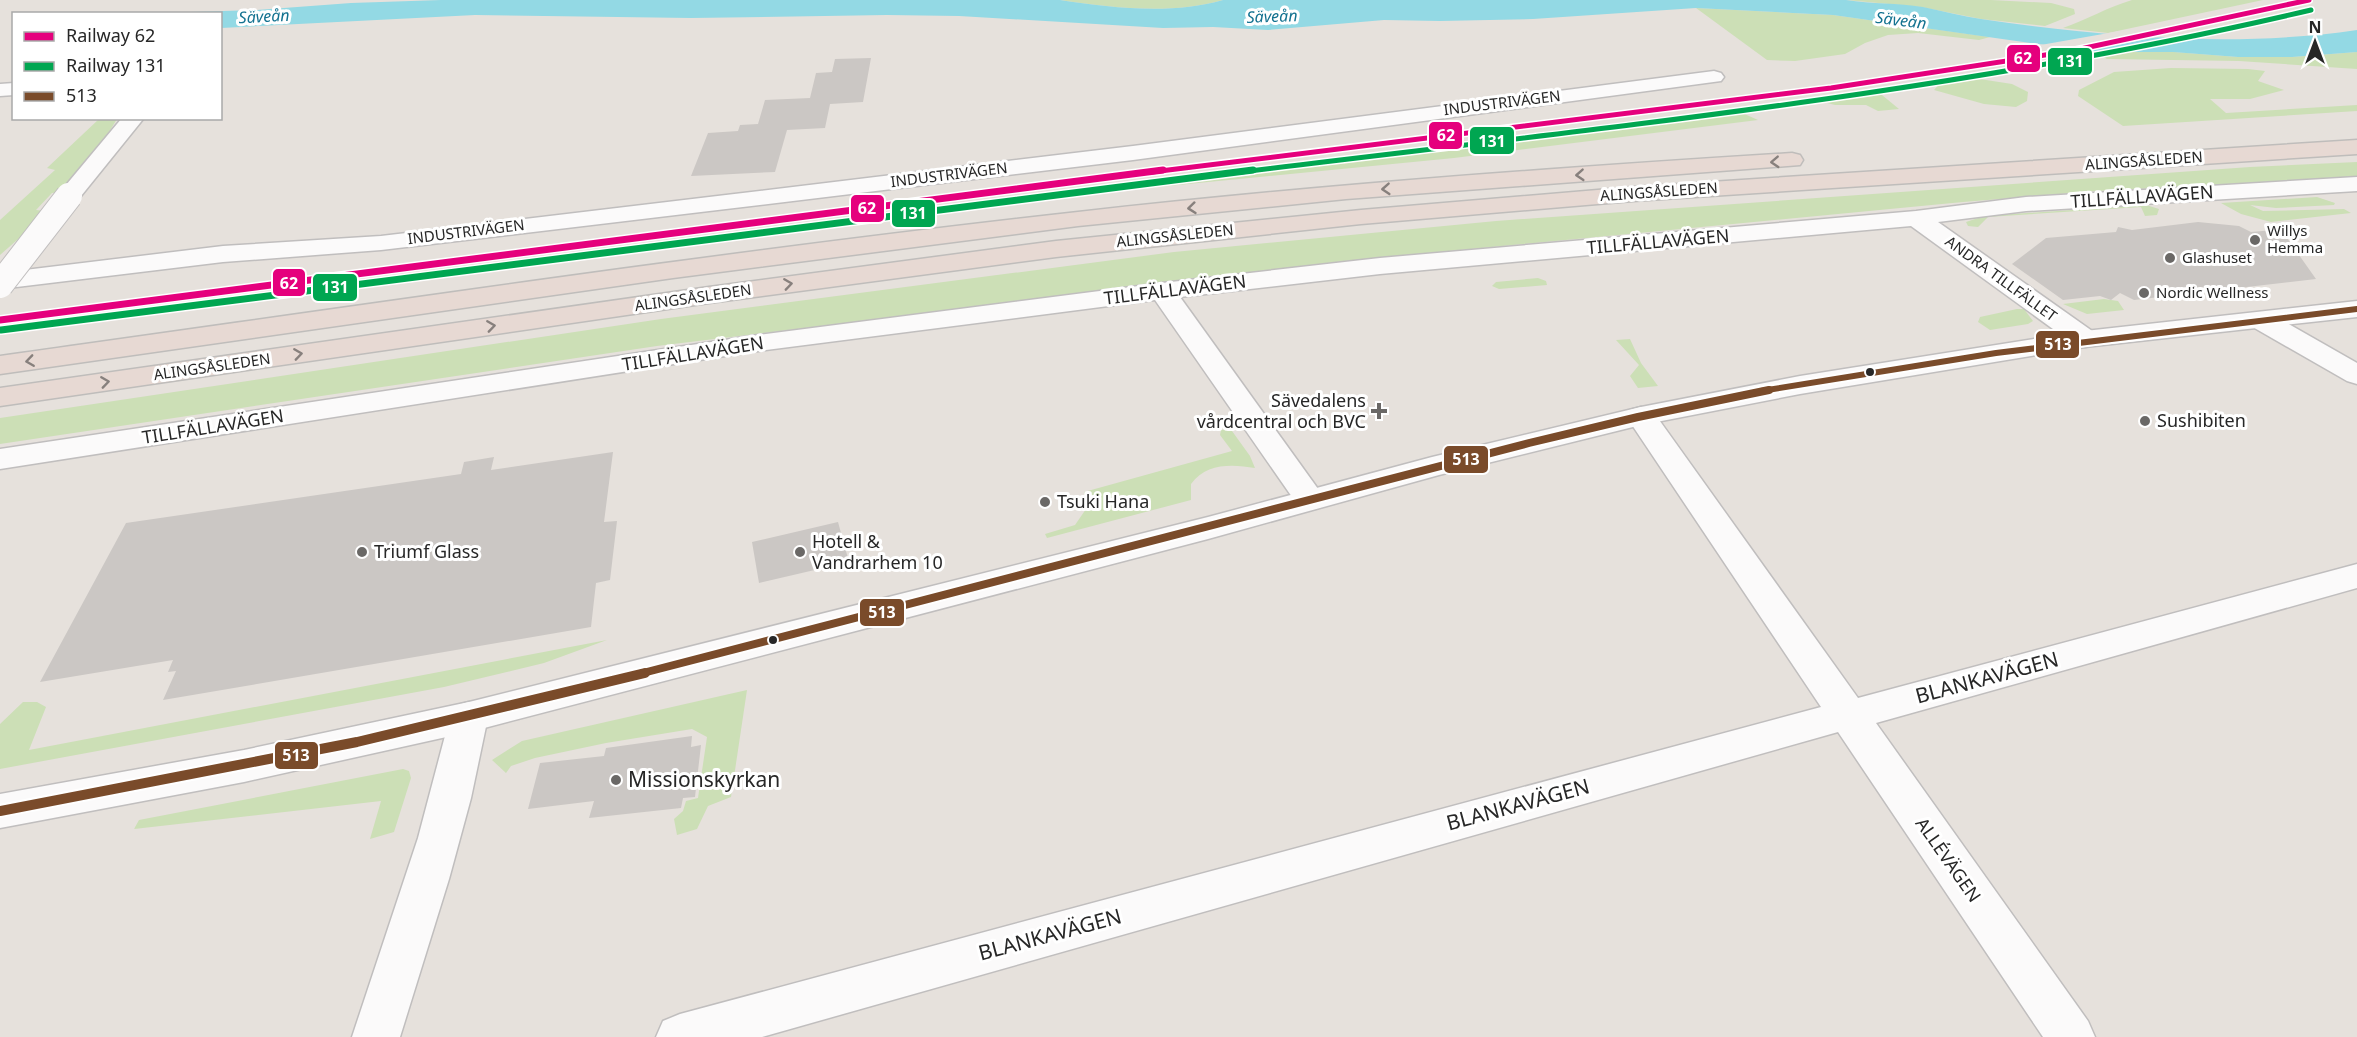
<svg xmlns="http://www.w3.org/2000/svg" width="2357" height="1037" font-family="'Noto Sans',sans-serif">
  <rect width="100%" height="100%" fill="#e6e1dc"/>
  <path fill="#ccdfb6" d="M 1060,0 L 1223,0 C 1172,15 1112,8 1060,0 Z
    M 1846,0 L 1991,0 L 2051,3 L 2074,9 L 2075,14 L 2045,26 L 1981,19 L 1921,7 Z
    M 2132,0 L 2263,0 L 2108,33 L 2063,28 C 2086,20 2108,7 2132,0 Z
    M 1696,8 L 1833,15 L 1990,37 L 1979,40 L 1918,33 L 1888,35 L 1865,43 L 1845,54 L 1795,61 L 1767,60 Z
    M 2095,52 L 2174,52 L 2238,57 L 2292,57 L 2357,52 L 2357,69 L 2239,61 L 2107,59 Z
    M 2171,68 L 2248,69 L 2265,71 L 2258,81 L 2284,90 L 2250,99 L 2210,99 L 2226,113 L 2357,105 L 2357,111 L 2123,126 L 2078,96 L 2079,90 L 2114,72 Z
    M 1973,78 L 2012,84 L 2028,92 L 2027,101 L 2016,107 L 1984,104 L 1934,90 L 1943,80 Z
    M 1850,95 L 1882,95 L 1899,109 L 1878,111 L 1866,105 L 1835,105 L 1819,101 Z
    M 1740,112 L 1758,120 L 1454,158 L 1137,189 L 1112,188 L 1268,165 Z
    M 99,119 L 117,119 L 101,145 L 63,192 L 52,193 L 36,210 L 45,211 L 33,226 L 0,255 L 0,220 L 55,170 L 47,168 Z
    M 2357,162 L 2357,178 L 2097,191 L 1963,202 L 1387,257 L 657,346 L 0,444 L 0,418 L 661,319 L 1174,252 L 1496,221 L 2250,167 Z
    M 2317,197 L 2335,203 L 2334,205 L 2276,208 L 2250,205 L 2263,211 L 2344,209 L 2351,213 L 2271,222 L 2241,214 L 2221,203 Z
    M 2146,205 L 2159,209 L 2157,215 L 2145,216 L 2141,207 L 1988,217 L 1978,227 L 1968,226 L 1966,222 L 1984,216 Z
    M 1538,278 L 1546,281 L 1547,285 L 1499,289 L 1492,286 L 1496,282 Z
    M 2104,299 L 2118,301 L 2124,310 L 2087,314 L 2063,304 Z
    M 2017,309 L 2024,309 L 2033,321 L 2028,324 L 1990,330 L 1978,322 L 1980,317 Z
    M 1630,339 L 1641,363 L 1658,386 L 1638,388 L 1630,376 L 1639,365 L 1616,340 Z
    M 1228,429 L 1232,431 L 1250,456 L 1255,468 C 1232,464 1206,463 1191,484 L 1191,500 L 1047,538 L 1045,534 L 1075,525 L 1086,509 L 1084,492 L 1232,451 L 1220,435 L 1221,430 Z
    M 607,640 L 544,663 L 444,687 L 0,769 L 0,724 L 23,702 L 37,702 L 46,707 L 29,750 Z
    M 747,690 L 731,797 L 708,806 L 697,829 L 677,835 L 674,819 L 683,811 L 686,801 L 698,798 L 707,737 L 692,729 L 606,743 L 535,758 L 511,766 L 506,773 L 492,760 L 522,741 Z
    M 403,769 L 409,771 L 411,778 L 394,832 L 370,839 L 381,801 L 134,829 L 139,820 Z"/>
  <path fill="#93d9e4" d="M 441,0 L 1060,0 C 1112,8 1172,15 1223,0 L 1846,0 C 1872,4 1898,3 1923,7 C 1943,11 1962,16 1981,19 C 2102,37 2236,48 2357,30 L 2357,52 L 2292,57 L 2238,57 L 2173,52 L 2095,52 L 1833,15 L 1696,8 L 1533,19 L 1440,21 L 1384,20 L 1268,30 L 1213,27 L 1163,28 L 959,16 L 887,15 L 691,18 L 475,15 L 221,28 L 220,14 L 124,14 L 257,10 L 351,3 Z"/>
  <path fill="#e6e1dc" d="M 2120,31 L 2174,34 L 2079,52 L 2035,46 Z"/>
  <path fill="#cbc7c4" d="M 871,58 L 863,102 L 830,104 L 825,128 L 787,130 L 775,172 L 691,176 L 708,133 L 738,131 L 740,125 L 758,124 L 765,100 L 810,98 L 816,73 L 832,72 L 835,59 Z
    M 2198,222 L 2239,226 L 2251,232 L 2274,230 L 2287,238 L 2316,279 L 2134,300 L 2120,293 L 2111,300 L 2100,296 L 2063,300 L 2012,264 L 2046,238 L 2116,232 L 2118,227 L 2132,230 Z
    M 613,452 L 604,522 L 617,521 L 610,580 L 596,583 L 591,627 L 163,700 L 176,671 L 168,672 L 173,660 L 40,682 L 126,523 L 461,474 L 464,462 L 494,457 L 491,470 Z
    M 838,522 L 849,562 L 759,583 L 752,542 Z
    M 692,736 L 691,747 L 701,745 L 695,797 L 683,798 L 681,808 L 589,818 L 594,801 L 528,809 L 540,763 L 604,756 L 606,748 Z"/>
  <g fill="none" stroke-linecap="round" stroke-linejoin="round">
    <g stroke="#c0bebe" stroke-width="3">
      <path id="minor" d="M 1714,71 L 1721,73 L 1724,77 L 1721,81 L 1133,160 L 726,209 L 381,250 L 223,262 L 0,289 L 0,273 L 223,246 L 381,236 L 726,195 L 1133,146 Z
        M 2357,177 L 2357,191 L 2026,211 L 1938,222 L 2095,333 L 2099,339 L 2095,345 L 2085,347 L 2075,345 L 1911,226 L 1380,274 L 1180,297 L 1326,500 L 1321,507 L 1310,510 L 1299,507 L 1155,300 L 751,352 L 0,469 L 0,449 L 751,336 L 1162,283 L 1380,258 L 1916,211 L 2026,197 Z
        M 2261,312 L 2271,314 L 2357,363 L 2357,384 L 2347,381 L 2251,326 L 2247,320 L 2251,314 Z
        M 1641,407 L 1652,410 L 1858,698 L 2357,564 L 2357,588 L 1876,723 L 2088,1021 L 2095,1037 L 2043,1037 L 1838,732 L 762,1037 L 656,1037 L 663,1021 L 680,1014 L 1821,707 L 1626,416 L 1630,410 Z
        M 469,702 L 483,706 L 488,717 L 471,798 L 449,879 L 400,1037 L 352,1037 L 418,838 L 450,717 L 455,706 Z"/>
    </g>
    <g stroke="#c0bebe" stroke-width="3">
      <path id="tertiary" d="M 14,83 L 14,95 L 0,96 L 0,84 Z
        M 122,118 L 144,118 L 77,201 L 69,203 L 61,201 L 57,196 L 61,191 Z
        M 2357,301 L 2357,317 L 2085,347 L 1800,394 L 1641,425 L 1439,475 L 1208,539 L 469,732 L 244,782 L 0,828 L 0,794 L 244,750 L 469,702 L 1208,517 L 1432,457 L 1641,407 L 1800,376 L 2085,331 Z"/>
    </g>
    <g stroke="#bfbdbb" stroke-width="3">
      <path id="motorway" d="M 2357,140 L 2357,154 L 1633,201 L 1361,224 L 1056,257 L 709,303 L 0,406 L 0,388 L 709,287 L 1056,241 L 1361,210 L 1633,187 Z
        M 1792,153 L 1800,155 L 1803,160 L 1800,165 L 1346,199 L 1078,226 L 673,278 L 0,374 L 0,356 C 359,306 718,252 1078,212 C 1316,185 1554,168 1792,153 Z"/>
    </g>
    <use href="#minor" fill="#fbfafa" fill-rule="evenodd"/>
    <use href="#tertiary" fill="#fbfafa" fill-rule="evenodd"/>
    <use href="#motorway" fill="#e7d9d3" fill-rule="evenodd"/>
    <g stroke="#c0bebe" stroke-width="28" stroke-linecap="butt">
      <path id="tertiary-bridge" d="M 0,285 L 69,196"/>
    </g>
    <use href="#tertiary-bridge" stroke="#fbfafa" stroke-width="26"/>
    <g stroke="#fff" stroke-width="10">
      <path id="bus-1-far2" d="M 1761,391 L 1996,353 L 2357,309"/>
    </g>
    <g stroke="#fff" stroke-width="12">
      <path id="bus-1-far1" d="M 639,674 L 1529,443 L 1638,417 L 1769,390"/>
    </g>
    <g stroke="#fff" stroke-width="14">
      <path id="bus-1" d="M 0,811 L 357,742 L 645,673"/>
    </g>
    <use href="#bus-1-far2" stroke="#7a4b2a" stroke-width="6"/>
    <use href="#bus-1-far1" stroke="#7a4b2a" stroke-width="8"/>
    <use href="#bus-1" stroke="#7a4b2a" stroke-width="10"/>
    <g stroke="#fff" stroke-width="8">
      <path id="rail-1-far1" d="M 1152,172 L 1831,88 L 2071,51 L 2309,0"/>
    </g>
    <g stroke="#fff" stroke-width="10">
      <path id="rail-1" d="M 0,320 L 1163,170"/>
    </g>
    <g stroke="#fff" stroke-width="8">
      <path id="rail-2-far1" d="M 1241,172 C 1599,128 1959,93 2311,10"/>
    </g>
    <g stroke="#fff" stroke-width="10">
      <path id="rail-2" d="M 1,330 L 1253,170"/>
    </g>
    <use href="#rail-1-far1" stroke="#e5007d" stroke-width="5"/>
    <use href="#rail-1" stroke="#e5007d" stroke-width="7"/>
    <use href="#rail-2-far1" stroke="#00a651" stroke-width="5"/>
    <use href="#rail-2" stroke="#00a651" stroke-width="7"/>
  </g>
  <defs><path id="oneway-chevron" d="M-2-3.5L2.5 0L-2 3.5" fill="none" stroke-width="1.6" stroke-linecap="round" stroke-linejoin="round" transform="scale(1.5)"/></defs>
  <g stroke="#87807d">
    <use href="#oneway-chevron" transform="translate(1775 162) rotate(177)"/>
    <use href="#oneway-chevron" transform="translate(1580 175) rotate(176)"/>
    <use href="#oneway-chevron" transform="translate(1386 189) rotate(176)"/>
    <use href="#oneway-chevron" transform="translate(1192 208) rotate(174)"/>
    <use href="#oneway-chevron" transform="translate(788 284) rotate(-8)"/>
    <use href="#oneway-chevron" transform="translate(491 326) rotate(-8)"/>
    <use href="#oneway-chevron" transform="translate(298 354) rotate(-8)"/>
    <use href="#oneway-chevron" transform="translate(30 361) rotate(172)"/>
    <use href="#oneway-chevron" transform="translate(105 382) rotate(-8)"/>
  </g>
  <g fill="#6a6866" stroke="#fff" stroke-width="2">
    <circle cx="2255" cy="240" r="6"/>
    <circle cx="2170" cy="258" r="6"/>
    <circle cx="2144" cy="293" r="6"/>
    <path d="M1376 402h6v6h6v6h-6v6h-6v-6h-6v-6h6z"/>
    <circle cx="2145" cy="421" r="6"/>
    <circle cx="1045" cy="502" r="6"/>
    <circle cx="362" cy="552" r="6"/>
    <circle cx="800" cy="552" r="6"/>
    <circle cx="616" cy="780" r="6"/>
  </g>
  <g fill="#272727" stroke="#fff" stroke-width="2">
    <circle cx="1870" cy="372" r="5"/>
    <circle cx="773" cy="640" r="5"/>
  </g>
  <g text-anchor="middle" stroke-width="6" stroke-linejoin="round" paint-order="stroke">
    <g font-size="15" fill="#272727" stroke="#fff">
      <text transform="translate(1502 103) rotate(-7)" y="5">INDUSTRIVÄGEN</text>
      <text transform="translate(2144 161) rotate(-4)" y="5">ALINGSÅSLEDEN</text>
      <text transform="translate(949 175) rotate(-7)" y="5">INDUSTRIVÄGEN</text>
      <text transform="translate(1659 192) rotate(-4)" y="5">ALINGSÅSLEDEN</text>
      <text transform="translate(466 232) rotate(-7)" y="5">INDUSTRIVÄGEN</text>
      <text transform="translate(1175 236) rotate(-6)" y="5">ALINGSÅSLEDEN</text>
      <text transform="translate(2001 279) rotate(36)" y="5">ANDRA TILLFÄLLET</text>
      <text transform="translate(693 298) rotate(-8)" y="5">ALINGSÅSLEDEN</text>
      <text transform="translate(212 367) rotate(-8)" y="5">ALINGSÅSLEDEN</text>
    </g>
    <g font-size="15" fill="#272727" stroke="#fff" text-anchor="start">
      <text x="2267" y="236">Willys<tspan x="2267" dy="17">Hemma</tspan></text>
      <text x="2182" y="263">Glashuset</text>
      <text x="2156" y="298">Nordic Wellness</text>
    </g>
    <g font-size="16" font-style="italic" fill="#137290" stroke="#fff">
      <text transform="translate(264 16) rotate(-3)" y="6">Säveån</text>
      <text transform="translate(1272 16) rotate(-2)" y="6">Säveån</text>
      <text transform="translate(1901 20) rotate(7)" y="6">Säveån</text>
    </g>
    <g font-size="18" fill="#272727" stroke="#fff">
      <text transform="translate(2142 197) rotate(-4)" y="6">TILLFÄLLAVÄGEN</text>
      <text transform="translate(1658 242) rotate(-5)" y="6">TILLFÄLLAVÄGEN</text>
      <text transform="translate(1175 290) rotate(-7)" y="6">TILLFÄLLAVÄGEN</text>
      <text transform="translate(693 354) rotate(-9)" y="6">TILLFÄLLAVÄGEN</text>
      <text transform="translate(213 427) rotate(-9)" y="6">TILLFÄLLAVÄGEN</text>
      <text transform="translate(1948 860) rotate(55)" y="6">ALLÉVÄGEN</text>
    </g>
    <g font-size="18" fill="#272727" stroke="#fff" text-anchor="start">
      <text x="1366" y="407" text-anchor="end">Sävedalens<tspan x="1366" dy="21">vårdcentral och BVC</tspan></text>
      <text x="2157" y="427">Sushibiten</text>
      <text x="1057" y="508">Tsuki Hana</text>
      <text x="812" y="548">Hotell &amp;<tspan x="812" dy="21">Vandrarhem 10</tspan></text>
      <text x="374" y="558">Triumf Glass</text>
    </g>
    <g font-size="21" fill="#272727" stroke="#fff">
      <text transform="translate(1987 678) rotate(-15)" y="7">BLANKAVÄGEN</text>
      <text transform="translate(1518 805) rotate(-15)" y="7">BLANKAVÄGEN</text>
      <text transform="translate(1050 935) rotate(-15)" y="7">BLANKAVÄGEN</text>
    </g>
    <g font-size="21" fill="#272727" stroke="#fff" text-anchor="start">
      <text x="628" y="787">Missionskyrkan</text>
    </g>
  </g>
  <g stroke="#fff" stroke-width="2">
    <rect x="2006" y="44" width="35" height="29" rx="6" fill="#e5007d"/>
    <rect x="2047" y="47" width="46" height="29" rx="6" fill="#00a651"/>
    <rect x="1428" y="121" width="35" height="29" rx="6" fill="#e5007d"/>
    <rect x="1469" y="126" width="46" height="29" rx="6" fill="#00a651"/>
    <rect x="850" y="194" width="35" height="29" rx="6" fill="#e5007d"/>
    <rect x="891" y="199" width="45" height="29" rx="6" fill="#00a651"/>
    <rect x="272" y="268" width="34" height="29" rx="6" fill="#e5007d"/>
    <rect x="312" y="273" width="46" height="29" rx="6" fill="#00a651"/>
    <rect x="2035" y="330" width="45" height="29" rx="6" fill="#7a4b2a"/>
    <rect x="1443" y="445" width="46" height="29" rx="6" fill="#7a4b2a"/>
    <rect x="859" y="598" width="46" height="29" rx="6" fill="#7a4b2a"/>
    <rect x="274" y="741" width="45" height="29" rx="6" fill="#7a4b2a"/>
  </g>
  <g font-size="16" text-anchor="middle" font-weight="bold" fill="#fff">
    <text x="2023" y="64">62</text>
    <text x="2070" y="67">131</text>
    <text x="1446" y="141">62</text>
    <text x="1492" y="147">131</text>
    <text x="867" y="214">62</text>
    <text x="913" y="219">131</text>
    <text x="289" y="289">62</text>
    <text x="335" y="293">131</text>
    <text x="2058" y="350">513</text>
    <text x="1466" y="465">513</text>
    <text x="882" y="618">513</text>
    <text x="296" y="761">513</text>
  </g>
  <rect x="12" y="12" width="210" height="108" fill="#ffffff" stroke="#a9a9a9" stroke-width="1.5"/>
  <rect x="24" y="32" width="30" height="9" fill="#e5007d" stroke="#a9a9a9" stroke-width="1.5"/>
  <text x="66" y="42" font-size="18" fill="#272727">Railway 62</text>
  <rect x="24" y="62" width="30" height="9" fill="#00a651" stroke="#a9a9a9" stroke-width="1.5"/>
  <text x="66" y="72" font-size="18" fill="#272727">Railway 131</text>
  <rect x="24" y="92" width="30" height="9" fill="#7a4b2a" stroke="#a9a9a9" stroke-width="1.5"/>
  <text x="66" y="102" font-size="18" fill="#272727">513</text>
  <g transform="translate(2315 42)" stroke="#ffffff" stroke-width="4.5" paint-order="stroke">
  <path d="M0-4.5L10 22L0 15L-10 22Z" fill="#272727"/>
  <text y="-9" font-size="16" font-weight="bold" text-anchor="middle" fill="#272727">N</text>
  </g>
</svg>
